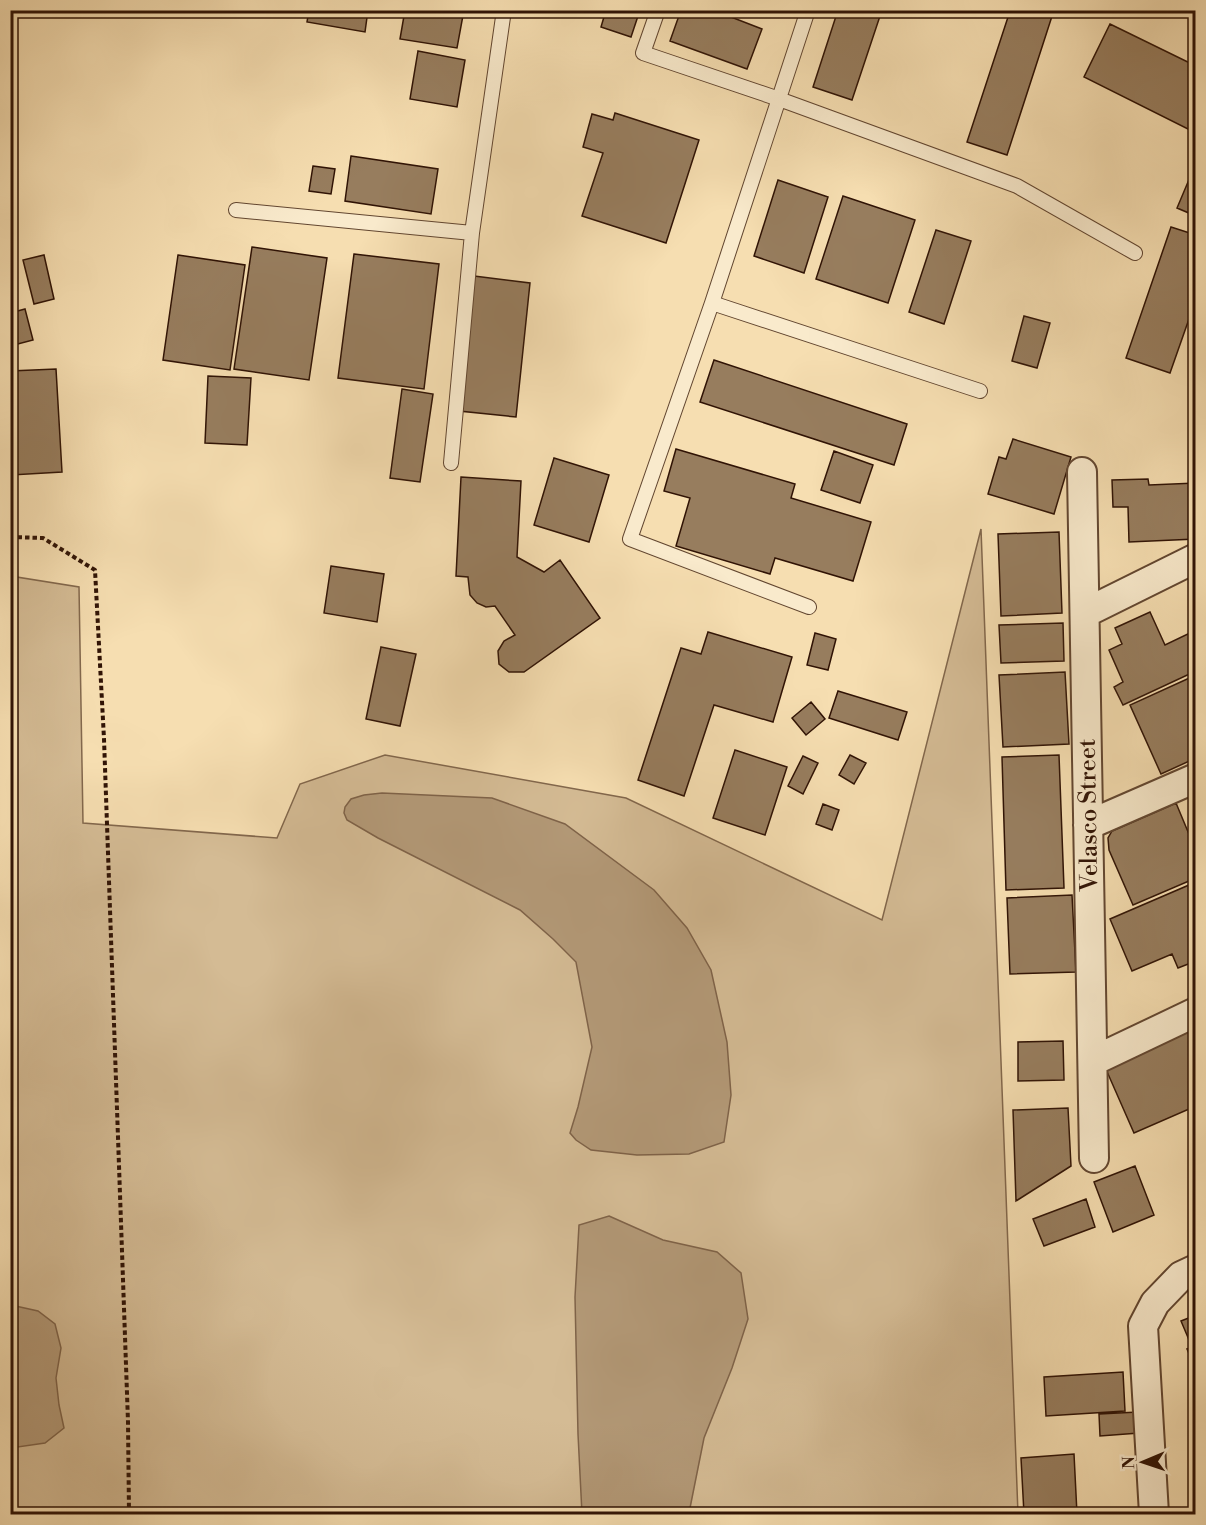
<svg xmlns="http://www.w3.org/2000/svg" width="1206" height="1525" font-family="'Libre Bodoni',serif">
  <rect width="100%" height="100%" fill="#f6deb1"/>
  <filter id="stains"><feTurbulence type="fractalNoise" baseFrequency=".00333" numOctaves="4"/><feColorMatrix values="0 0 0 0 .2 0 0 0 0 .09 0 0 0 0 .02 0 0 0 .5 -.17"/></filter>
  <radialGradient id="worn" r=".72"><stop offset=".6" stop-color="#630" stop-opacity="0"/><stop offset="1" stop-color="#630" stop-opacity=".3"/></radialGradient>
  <path fill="#d4bb94" stroke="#82674c" stroke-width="1.5" d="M 981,529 L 1018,1514 L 11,1514 L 10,576 L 79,587 L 83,823 L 277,838 L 300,784 L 385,755 L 626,798 L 882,920 Z"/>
  <path fill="#b39977" stroke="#7f6349" stroke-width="1.5" d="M 382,793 L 492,798 L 565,824 L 654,890 L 687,928 L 711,970 L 727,1042 L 731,1095 L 724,1142 L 689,1154 L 637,1155 L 591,1150 L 576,1140 L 570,1133 L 578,1107 L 592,1047 L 576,962 L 553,939 L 520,910 L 378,838 L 347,820 L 344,813 L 345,807 L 351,799 L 364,795 Z
    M 609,1216 L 663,1240 L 717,1252 L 741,1273 L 748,1319 L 732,1368 L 704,1438 L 690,1508 L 693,1514 L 582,1514 L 578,1434 L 575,1297 L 579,1225 Z
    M 11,1305 L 38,1311 L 55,1324 L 61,1348 L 56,1378 L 59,1405 L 64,1428 L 45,1443 L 11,1448 Z"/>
  <path fill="#977d5e" stroke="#301305" stroke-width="1.5" d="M 309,10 L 368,10 L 365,32 L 307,22 Z
    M 405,10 L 464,10 L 457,48 L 400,39 Z
    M 556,10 L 587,10 L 586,16 Z
    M 606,10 L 640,10 L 631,37 L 601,27 Z
    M 681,10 L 713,10 L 762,29 L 747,69 L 670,41 Z
    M 732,10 L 752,10 L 750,16 Z
    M 838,10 L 882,10 L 852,100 L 813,87 Z
    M 1007,10 L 1054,10 L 1007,155 L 967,142 L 1010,11 Z
    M 1110,24 L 1196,66 L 1196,133 L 1084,77 Z
    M 418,51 L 465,60 L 457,107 L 410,99 Z
    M 615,113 L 699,140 L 666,243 L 582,216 L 603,153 L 583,147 L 592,114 L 613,120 Z
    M 351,156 L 438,169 L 431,214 L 345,201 Z
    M 1196,163 L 1196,216 L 1177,208 Z
    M 313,166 L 335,169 L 331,194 L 309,191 Z
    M 778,180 L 828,197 L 804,273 L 754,256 Z
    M 843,196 L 915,220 L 888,303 L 816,279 Z
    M 1171,227 L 1196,235 L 1196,299 L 1170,373 L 1126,358 Z
    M 936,230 L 971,241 L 944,324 L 909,312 Z
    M 252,247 L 327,258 L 309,380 L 234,369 Z
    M 354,254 L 439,264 L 424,389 L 338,378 Z
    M 44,255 L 54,299 L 34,304 L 23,260 Z
    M 178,255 L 245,265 L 230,370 L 163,360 Z
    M 474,276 L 530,283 L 516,417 L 459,411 Z
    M 25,309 L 33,340 L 10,346 L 10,313 Z
    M 1024,316 L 1050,323 L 1037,368 L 1012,361 Z
    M 714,360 L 907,424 L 894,465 L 700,402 Z
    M 56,369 L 62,472 L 11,475 L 10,371 Z
    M 208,376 L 251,378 L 247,445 L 205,443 Z
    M 402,389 L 433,394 L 420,482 L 390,478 Z
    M 1013,439 L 1071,457 L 1054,514 L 988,494 L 999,457 L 1006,459 Z
    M 676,449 L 795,484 L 791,498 L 871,522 L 853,581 L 775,558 L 770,574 L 676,546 L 690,498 L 664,491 Z
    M 834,451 L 873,465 L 860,503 L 821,490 Z
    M 554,458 L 609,475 L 589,542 L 534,525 Z
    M 461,477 L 521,481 L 517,557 L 544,572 L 560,560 L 600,618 L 524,672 L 509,672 L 499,664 L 498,651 L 504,641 L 515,635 L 495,606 L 486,607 L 477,603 L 470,595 L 468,577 L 456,576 Z
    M 1148,479 L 1149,485 L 1196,483 L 1196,539 L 1129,542 L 1128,507 L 1113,507 L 1112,480 Z
    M 1059,532 L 1062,613 L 1001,616 L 998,534 Z
    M 331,566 L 384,574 L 377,622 L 324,613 Z
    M 1150,612 L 1165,645 L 1194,631 L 1196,636 L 1196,671 L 1123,705 L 1114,687 L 1123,682 L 1109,650 L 1122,644 L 1115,628 Z
    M 1063,623 L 1064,661 L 1001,663 L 999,625 Z
    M 708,632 L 792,657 L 773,722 L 714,705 L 684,796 L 638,780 L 681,648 L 701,654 Z
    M 815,633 L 836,639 L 828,670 L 807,665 Z
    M 381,647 L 416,654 L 400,726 L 366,719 Z
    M 1065,672 L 1069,744 L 1003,747 L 999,675 Z
    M 1196,675 L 1196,758 L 1161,774 L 1130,705 Z
    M 838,691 L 907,712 L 898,740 L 829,718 Z
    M 811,702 L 825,719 L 806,735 L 792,718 Z
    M 735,750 L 787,767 L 765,835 L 713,818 Z
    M 850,755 L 866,763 L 854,784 L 839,775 Z
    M 1059,755 L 1064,888 L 1006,890 L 1002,757 Z
    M 803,756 L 818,763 L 803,794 L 788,786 Z
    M 1176,803 L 1196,851 L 1196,878 L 1133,905 L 1109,850 L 1108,838 L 1112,831 Z
    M 823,804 L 839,810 L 832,830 L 816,824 Z
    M 1196,882 L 1196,961 L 1178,968 L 1172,954 L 1132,971 L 1110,919 Z
    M 1072,895 L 1076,972 L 1010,974 L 1007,898 Z
    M 1196,1017 L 1196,1106 L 1134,1133 L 1101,1058 Z
    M 1063,1041 L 1064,1080 L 1018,1081 L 1018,1042 Z
    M 1068,1108 L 1071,1166 L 1016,1201 L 1013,1110 Z
    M 1135,1166 L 1154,1215 L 1113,1232 L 1094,1182 Z
    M 1086,1199 L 1095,1227 L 1044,1246 L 1033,1219 Z
    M 1196,1315 L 1196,1370 L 1187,1349 L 1192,1347 L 1181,1321 Z
    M 1123,1372 L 1125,1411 L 1046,1416 L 1044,1377 Z
    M 1138,1412 L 1139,1433 L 1100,1436 L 1099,1414 Z
    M 1074,1454 L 1077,1514 L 1024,1514 L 1021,1458 Z"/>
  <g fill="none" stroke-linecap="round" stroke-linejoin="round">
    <g stroke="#624630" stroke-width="16">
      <path id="lane" d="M 658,10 L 643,53 L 779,99 L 1017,186 L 1135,253
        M 808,10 L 712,303 L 630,539 L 809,607
        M 236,210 L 472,233
        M 712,303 L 980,391
        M 451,463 L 472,233 L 504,10"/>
    </g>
    <g stroke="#624630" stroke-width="32">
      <path id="street" d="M 1082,472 L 1094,1158
        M 1085,613 L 1196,558
        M 1088,825 L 1196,778
        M 1093,1061 L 1196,1012
        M 1154,1514 L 1143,1326 L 1155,1303 L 1181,1276 L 1196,1269"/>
    </g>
    <path stroke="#301305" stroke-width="4" stroke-dasharray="4.5 3" stroke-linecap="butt" d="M 10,537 L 43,538 L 95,570 L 104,739 L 128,1422 L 129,1514"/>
    <use href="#lane" stroke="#f9eacc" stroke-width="14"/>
    <use href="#street" stroke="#f9eacc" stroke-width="28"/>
  </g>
  <g text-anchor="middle" stroke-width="6" stroke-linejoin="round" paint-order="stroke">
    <g font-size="24" fill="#301305" stroke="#f9eacc">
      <text transform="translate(1088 815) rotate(-91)" y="8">Velasco Street</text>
    </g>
  </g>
  <rect width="1206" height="1525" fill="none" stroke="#f6deb1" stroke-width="36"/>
  <rect x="12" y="12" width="1182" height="1501" fill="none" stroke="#301305" stroke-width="3"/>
  <rect x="18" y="18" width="1170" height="1489" fill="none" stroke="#301305" stroke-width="1.5"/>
  <g transform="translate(1143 1462) rotate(268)" stroke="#f9eacc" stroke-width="4.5" paint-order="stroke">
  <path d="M0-4.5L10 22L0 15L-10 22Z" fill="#301305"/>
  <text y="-9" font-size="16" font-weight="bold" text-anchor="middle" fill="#301305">N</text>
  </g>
  <rect width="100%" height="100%" filter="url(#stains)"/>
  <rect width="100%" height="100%" fill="url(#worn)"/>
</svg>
